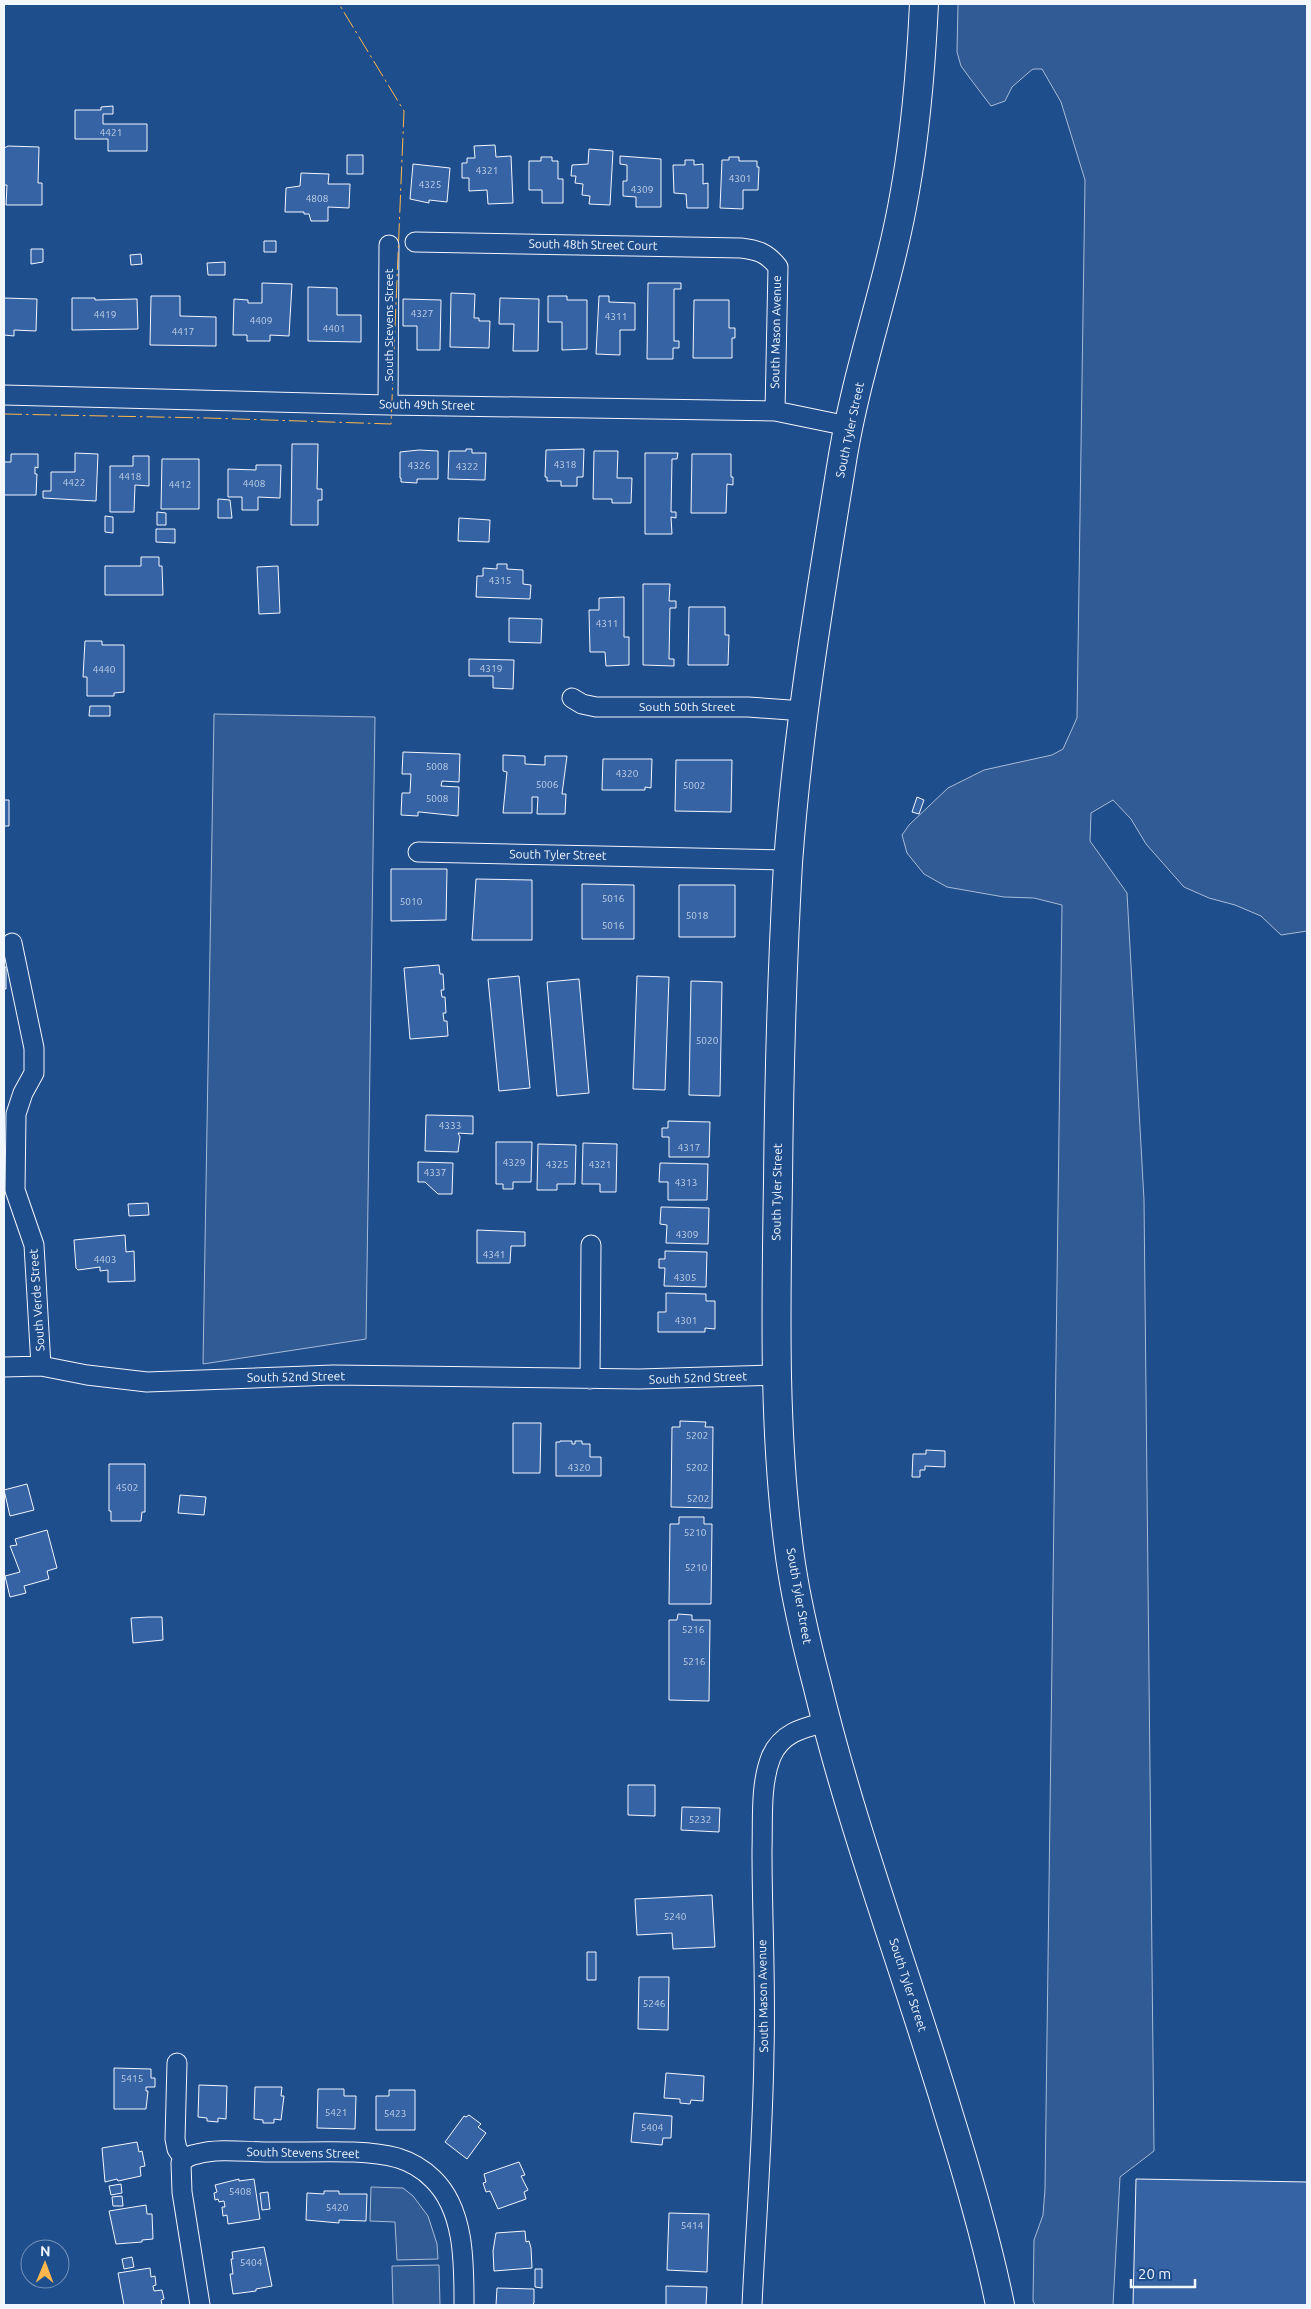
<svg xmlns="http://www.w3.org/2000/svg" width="1311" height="2309" font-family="Ubuntu,sans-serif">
  <rect width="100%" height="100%" fill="#1f4e8c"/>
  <path fill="#305b95" stroke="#a8bbd7" d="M 958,4 L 1307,4 L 1307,931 L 1281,935 L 1261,916 L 1235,905 L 1209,898 L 1184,887 L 1146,844 L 1131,819 L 1113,800 L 1091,813 L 1090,841 L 1127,893 L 1144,1200 L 1154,2151 L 1120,2177 L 1113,2305 L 1035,2305 L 1033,2301 L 1034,2240 L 1043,2215 L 1045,2189 L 1062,905 L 1034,898 L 1004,897 L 947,887 L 924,874 L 907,853 L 902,835 L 909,825 L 948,788 L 984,770 L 1052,755 L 1063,749 L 1077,718 L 1085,180 L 1061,102 L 1042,69 L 1033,69 L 1028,73 L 1012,87 L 1005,101 L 991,106 L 969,77 L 961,66 L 957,52 Z
    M 214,714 L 375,717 L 366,1339 L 203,1364 Z
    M 371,2187 L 403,2188 L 413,2196 L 428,2216 L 437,2244 L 438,2259 L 397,2260 L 395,2222 L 370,2221 Z
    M 439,2265 L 440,2305 L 393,2305 L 392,2266 Z"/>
  <path fill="#3563a3" stroke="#f2f6ff" d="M 113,106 L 113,114 L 103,114 L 103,124 L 147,124 L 147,151 L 108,151 L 108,139 L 75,139 L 75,110 L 101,110 L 101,107 Z
    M 495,145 L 496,157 L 511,156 L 513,203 L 488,204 L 487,190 L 469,191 L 469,178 L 462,178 L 462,163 L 467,163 L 467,158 L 475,158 L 474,146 Z
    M 8,146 L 39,147 L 38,183 L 42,183 L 42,205 L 6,205 L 7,185 L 4,185 L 4,148 Z
    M 589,149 L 613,151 L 610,205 L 589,204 L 590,196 L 582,195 L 583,184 L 575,183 L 576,176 L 571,176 L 572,165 L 588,164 Z
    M 347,155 L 363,155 L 363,174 L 347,174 Z
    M 620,156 L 661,159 L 661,207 L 636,207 L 636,197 L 623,196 L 623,181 L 627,181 L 627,165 L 620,164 Z
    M 541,157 L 552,157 L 552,161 L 558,161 L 558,179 L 563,179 L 563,203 L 542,203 L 542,190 L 529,190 L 529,161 L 541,161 Z
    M 729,157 L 739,157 L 739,161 L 757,161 L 757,167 L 759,167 L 758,190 L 743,190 L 743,209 L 720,208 L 722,160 L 729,160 Z
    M 685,160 L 694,160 L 694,165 L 703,164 L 703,184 L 708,183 L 708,208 L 687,208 L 686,194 L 674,193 L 673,165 L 685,165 Z
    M 413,164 L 450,168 L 447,202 L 429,200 L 429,203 L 410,199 Z
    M 301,173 L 329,174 L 328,184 L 350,184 L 349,208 L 328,207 L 328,221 L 311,221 L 309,214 L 304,214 L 304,212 L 285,212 L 286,188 L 300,186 Z
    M 264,241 L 276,241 L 276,252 L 264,252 Z
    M 31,249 L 43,249 L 43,262 L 31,264 Z
    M 141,254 L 142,264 L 131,265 L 130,255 Z
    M 225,262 L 225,275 L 208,275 L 207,263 Z
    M 262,283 L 292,284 L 289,336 L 270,335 L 270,341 L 247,341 L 247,335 L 233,335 L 234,299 L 248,300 L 248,303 L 262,303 Z
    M 648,283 L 681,283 L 681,289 L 674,289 L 674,341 L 679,341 L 679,348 L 673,348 L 673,359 L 647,359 Z
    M 308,287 L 337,288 L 337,315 L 361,315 L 361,342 L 308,341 Z
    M 451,293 L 475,294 L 474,318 L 479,318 L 479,321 L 490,321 L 489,348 L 450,347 Z
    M 151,296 L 180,296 L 180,316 L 216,317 L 216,346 L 150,345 Z
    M 548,296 L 567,296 L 567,300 L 587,300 L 587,349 L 562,350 L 562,322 L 548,322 Z
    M 599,296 L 609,296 L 609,302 L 635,303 L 635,330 L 620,330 L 620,355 L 596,354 Z
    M 4,298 L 37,299 L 36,331 L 14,330 L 14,336 L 4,335 Z
    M 72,298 L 95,298 L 95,300 L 137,299 L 138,329 L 72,330 Z
    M 500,298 L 539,299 L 538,351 L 513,351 L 514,324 L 499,324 Z
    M 403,299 L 441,300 L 440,350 L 417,350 L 417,326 L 403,326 Z
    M 694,300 L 729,300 L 729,328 L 735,328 L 735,338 L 732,338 L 732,358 L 693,358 Z
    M 292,444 L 318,444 L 317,489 L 322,489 L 322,500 L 318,500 L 318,525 L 291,525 Z
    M 466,449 L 472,449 L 472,453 L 486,453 L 485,480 L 448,479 L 449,451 L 466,451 Z
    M 584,449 L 583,477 L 577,477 L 577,486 L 561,486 L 561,481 L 547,481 L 547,477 L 545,477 L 546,450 Z
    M 419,450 L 438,451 L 438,479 L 417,479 L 417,483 L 401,482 L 401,478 L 400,478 L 400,452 Z
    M 594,451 L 618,451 L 617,478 L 632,478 L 631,503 L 612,503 L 612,499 L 593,499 Z
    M 75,453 L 98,454 L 96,501 L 43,498 L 43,491 L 51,491 L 51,472 L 75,472 Z
    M 645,453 L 678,453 L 677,459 L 672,459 L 671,512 L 676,512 L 676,518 L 671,517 L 672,534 L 645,534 Z
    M 11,454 L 38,454 L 38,468 L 35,467 L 35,474 L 37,474 L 36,495 L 4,495 L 4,462 L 11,462 Z
    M 692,454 L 731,454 L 731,477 L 733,477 L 733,485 L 727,484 L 726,513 L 691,513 Z
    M 133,456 L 149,456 L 149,486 L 135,485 L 134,512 L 110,512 L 110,466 L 133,466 Z
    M 162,459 L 199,459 L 199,509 L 161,509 Z
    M 256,465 L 281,465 L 280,498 L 258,497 L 258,510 L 242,510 L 242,497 L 228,497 L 228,469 L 256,470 Z
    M 218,499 L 230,500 L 232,518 L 218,518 Z
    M 157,512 L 166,513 L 166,525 L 157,525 Z
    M 105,516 L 113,517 L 113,533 L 105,532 Z
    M 459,518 L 490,520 L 489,542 L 458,541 Z
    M 156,529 L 175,529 L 175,543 L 156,542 Z
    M 141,557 L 159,557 L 159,566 L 162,566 L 163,595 L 105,595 L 105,566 L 141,566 Z
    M 497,564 L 507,564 L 507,569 L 523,570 L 523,584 L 531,585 L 530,599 L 476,597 L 477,576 L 483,576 L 483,568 L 497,569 Z
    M 278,566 L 280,613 L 259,614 L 257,567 Z
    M 643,584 L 670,584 L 669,601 L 676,601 L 676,608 L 670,608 L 669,659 L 674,659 L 674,666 L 643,665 Z
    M 624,597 L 624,637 L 629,637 L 629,665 L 606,666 L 605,652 L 590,652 L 589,610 L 599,610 L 599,598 Z
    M 689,607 L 725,607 L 725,635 L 729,635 L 728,665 L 688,665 Z
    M 509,618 L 542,619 L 541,643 L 509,642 Z
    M 85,641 L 102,641 L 102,645 L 124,645 L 124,692 L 114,693 L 114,696 L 87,696 L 87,677 L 83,677 Z
    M 469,659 L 514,660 L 513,689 L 493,688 L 493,676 L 469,676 Z
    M 90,706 L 110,706 L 110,716 L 89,716 Z
    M 403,752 L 460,754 L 459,782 L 442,781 L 441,786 L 459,787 L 458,816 L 420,812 L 418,812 L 418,816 L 401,815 L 402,793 L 410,793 L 411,774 L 402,774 Z
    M 503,755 L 525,756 L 525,764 L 545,765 L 545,756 L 567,756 L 562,794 L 566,794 L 565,814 L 537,814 L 538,797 L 532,797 L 532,813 L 503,813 L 507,772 L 503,771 Z
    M 603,759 L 652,759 L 651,788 L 645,787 L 645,790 L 602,790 Z
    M 676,760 L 732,760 L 731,812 L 675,811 Z
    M 917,797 L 924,800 L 919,814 L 912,812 Z
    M 4,800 L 9,800 L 9,826 L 4,826 Z
    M 391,869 L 447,869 L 446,920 L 391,921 Z
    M 476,879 L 532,880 L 532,940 L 472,940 Z
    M 582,884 L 634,885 L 634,939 L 582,939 Z
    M 679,885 L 735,885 L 735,937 L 679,937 Z
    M 439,965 L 440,974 L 443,974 L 444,990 L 441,990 L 442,997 L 445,997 L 446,1013 L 443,1013 L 444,1021 L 447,1021 L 448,1036 L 410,1039 L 404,968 Z
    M 4,967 L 6,967 L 6,989 L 4,989 Z
    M 519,976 L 530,1088 L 499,1091 L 488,979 Z
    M 637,976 L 669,977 L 665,1090 L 633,1089 Z
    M 579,979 L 589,1093 L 557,1096 L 547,982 Z
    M 691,981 L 722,982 L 720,1096 L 689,1095 Z
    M 426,1115 L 473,1116 L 473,1134 L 458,1133 L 460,1137 L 458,1152 L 425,1151 Z
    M 668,1121 L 710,1122 L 709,1157 L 669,1157 L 669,1137 L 662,1137 L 662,1128 L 668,1128 Z
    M 496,1142 L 532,1142 L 531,1182 L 513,1182 L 513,1189 L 503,1189 L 503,1184 L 496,1184 Z
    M 583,1143 L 617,1144 L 616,1192 L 600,1192 L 600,1184 L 582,1184 Z
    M 538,1144 L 576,1145 L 575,1184 L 557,1184 L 557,1190 L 537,1190 Z
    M 418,1162 L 453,1163 L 452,1194 L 438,1194 L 425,1182 L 418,1182 Z
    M 660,1163 L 708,1164 L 707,1200 L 668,1200 L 668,1182 L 659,1182 Z
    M 148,1203 L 149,1215 L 129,1216 L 128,1204 Z
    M 661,1207 L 709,1208 L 708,1244 L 666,1243 L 667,1225 L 660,1224 Z
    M 477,1230 L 525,1232 L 525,1246 L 511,1246 L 510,1263 L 477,1263 Z
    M 125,1235 L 126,1252 L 134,1251 L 135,1281 L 108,1282 L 108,1270 L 100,1271 L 100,1267 L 78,1270 L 76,1268 L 74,1240 Z
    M 665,1251 L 707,1252 L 706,1287 L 664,1286 L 665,1268 L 659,1268 L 659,1259 L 665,1259 Z
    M 666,1293 L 706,1294 L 706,1301 L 715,1301 L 715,1329 L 705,1328 L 705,1332 L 658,1332 L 658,1312 L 666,1312 Z
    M 680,1421 L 706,1422 L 705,1427 L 713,1427 L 712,1508 L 671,1507 L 672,1427 L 680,1427 Z
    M 513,1423 L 541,1423 L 540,1473 L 513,1473 Z
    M 560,1441 L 572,1441 L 572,1444 L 575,1444 L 575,1441 L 582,1441 L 582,1444 L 590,1444 L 590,1457 L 601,1457 L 601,1476 L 556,1476 L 556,1442 L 560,1442 Z
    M 926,1450 L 945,1451 L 945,1467 L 925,1466 L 925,1470 L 920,1470 L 920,1477 L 912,1477 L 913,1454 L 926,1454 Z
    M 109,1464 L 145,1464 L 145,1512 L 142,1512 L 141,1521 L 111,1521 L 111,1511 L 109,1511 Z
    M 27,1484 L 34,1510 L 10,1516 L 4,1490 Z
    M 180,1495 L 206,1497 L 204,1515 L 178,1513 Z
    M 679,1517 L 704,1517 L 704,1524 L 712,1524 L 711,1604 L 669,1604 L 670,1524 L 679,1524 Z
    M 47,1530 L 57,1568 L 47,1571 L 49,1579 L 24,1586 L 26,1593 L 10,1597 L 5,1576 L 20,1572 L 10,1546 L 17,1545 L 15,1539 Z
    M 678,1614 L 692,1615 L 692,1620 L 710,1620 L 709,1701 L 669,1700 L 669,1620 L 677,1620 Z
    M 149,1617 L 162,1617 L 163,1640 L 133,1643 L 131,1618 Z
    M 628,1785 L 655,1785 L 655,1816 L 628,1815 Z
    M 682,1807 L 720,1808 L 719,1832 L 681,1830 Z
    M 712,1895 L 715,1947 L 673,1949 L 672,1933 L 637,1935 L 635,1899 Z
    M 587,1952 L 596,1952 L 596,1980 L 587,1980 Z
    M 639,1977 L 669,1977 L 668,2030 L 638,2029 Z
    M 114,2068 L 151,2069 L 151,2078 L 155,2078 L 155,2087 L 146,2087 L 146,2091 L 148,2091 L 146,2109 L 114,2109 Z
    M 666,2073 L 704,2076 L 703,2101 L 691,2100 L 690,2104 L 680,2103 L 680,2099 L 664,2098 Z
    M 199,2085 L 227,2086 L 226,2119 L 218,2118 L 218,2122 L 207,2121 L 207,2118 L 198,2117 Z
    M 255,2087 L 282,2087 L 281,2096 L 284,2096 L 281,2120 L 274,2119 L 274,2123 L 263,2123 L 263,2120 L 254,2119 Z
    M 318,2089 L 344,2089 L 344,2096 L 356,2096 L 355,2129 L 317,2128 Z
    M 389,2090 L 415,2090 L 415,2130 L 376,2130 L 376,2096 L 389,2096 Z
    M 634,2113 L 672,2116 L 671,2138 L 663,2138 L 662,2145 L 631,2142 Z
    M 469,2115 L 481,2124 L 478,2127 L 486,2133 L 467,2159 L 445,2142 L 464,2116 L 466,2117 Z
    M 137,2142 L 139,2152 L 142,2151 L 145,2166 L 140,2167 L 141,2176 L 118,2181 L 117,2179 L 105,2182 L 102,2148 Z
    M 519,2162 L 525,2175 L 521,2176 L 528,2190 L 524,2192 L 526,2199 L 498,2209 L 490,2191 L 486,2192 L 483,2183 L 486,2182 L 484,2174 Z
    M 239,2179 L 239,2181 L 254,2179 L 260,2219 L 228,2224 L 227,2215 L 223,2216 L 222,2207 L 225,2207 L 224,2201 L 219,2202 L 218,2199 L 215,2200 L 214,2193 L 217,2192 L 215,2185 Z
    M 1136,2179 L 1307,2182 L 1307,2305 L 1133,2305 Z
    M 121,2184 L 122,2193 L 111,2195 L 109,2186 Z
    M 324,2191 L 339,2191 L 339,2194 L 367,2194 L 366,2221 L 339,2220 L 339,2223 L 306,2220 L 307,2193 L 324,2194 Z
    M 268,2192 L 270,2209 L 262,2210 L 260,2193 Z
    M 122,2196 L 123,2206 L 113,2206 L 112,2197 Z
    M 146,2205 L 147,2214 L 152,2214 L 153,2239 L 142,2240 L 142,2242 L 116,2244 L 109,2211 Z
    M 669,2213 L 709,2214 L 707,2272 L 667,2270 Z
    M 525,2231 L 526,2242 L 529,2241 L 531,2248 L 532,2268 L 494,2271 L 493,2251 L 496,2233 Z
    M 264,2247 L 272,2286 L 256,2289 L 256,2291 L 233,2294 L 230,2274 L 233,2274 L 231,2259 L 233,2259 L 232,2252 Z
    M 132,2257 L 134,2267 L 124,2269 L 122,2259 Z
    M 150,2268 L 151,2277 L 155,2276 L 156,2285 L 153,2286 L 154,2291 L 162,2290 L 164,2299 L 161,2300 L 162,2305 L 124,2305 L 118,2273 Z
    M 535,2269 L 542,2269 L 542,2288 L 535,2287 Z
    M 666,2286 L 707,2287 L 706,2305 L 666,2305 Z
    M 497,2288 L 534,2289 L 534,2303 L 532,2305 L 496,2305 Z"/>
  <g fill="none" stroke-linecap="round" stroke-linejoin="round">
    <g stroke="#f2f6ff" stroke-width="21">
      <path id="street" d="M 415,242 L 741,248 C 758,250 767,253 778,267 L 775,411
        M 4,395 L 388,405 L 775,411 L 848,426
        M 388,405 L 389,245
        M 572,698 L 582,704 L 596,707 L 748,707 L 804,711
        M 418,852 L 789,860
        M 12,943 L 34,1048 L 34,1073 L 23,1093 L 16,1114 L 15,1190 L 34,1245 L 41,1366
        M 4,1367 L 41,1366 L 87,1375 L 147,1382 L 333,1375 L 639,1379 L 777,1375
        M 590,1379 L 591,1245
        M 177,2063 L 175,2139 L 177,2149 L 184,2159
        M 200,2305 L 182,2192 L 181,2163 C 185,2158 190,2155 197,2154 C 219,2148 246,2152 269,2152 C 307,2153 362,2148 398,2158 C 411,2162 424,2170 433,2179 C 465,2210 464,2264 464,2305
        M 752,2305 C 756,2221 763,2136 764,2051 C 766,1985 762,1917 762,1850 C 763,1820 760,1785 771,1757 C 781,1733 802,1728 826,1722"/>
    </g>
    <g stroke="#f2f6ff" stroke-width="30">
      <path id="secondary" d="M 924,4 C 921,66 916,129 905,191 C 890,280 858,366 843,455 C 821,590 798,726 788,863 C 782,969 779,1075 778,1181 C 776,1306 773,1433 790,1557 C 796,1600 806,1642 817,1684 C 852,1829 905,1969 948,2112 C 968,2176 987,2240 1000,2305"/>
    </g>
    <use href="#street" stroke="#1f4e8c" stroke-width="19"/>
    <use href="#secondary" stroke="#1f4e8c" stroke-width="28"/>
    <path stroke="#ffb74d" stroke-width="1" stroke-dasharray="18 4 2.5 4" stroke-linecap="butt" d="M 4,414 L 208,418 L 391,424 L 404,111 L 339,4"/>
  </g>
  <g text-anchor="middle" stroke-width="4" stroke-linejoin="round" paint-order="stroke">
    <g font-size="10" fill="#c3d1e8">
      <text x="111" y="136">4421</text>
      <text x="487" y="174">4321</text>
      <text x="740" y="182">4301</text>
      <text x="430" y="188">4325</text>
      <text x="642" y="193">4309</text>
      <text x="317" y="202">4808</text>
      <text x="422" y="317">4327</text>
      <text x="105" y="318">4419</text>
      <text x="616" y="320">4311</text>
      <text x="261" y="324">4409</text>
      <text x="334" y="332">4401</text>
      <text x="183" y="335">4417</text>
      <text x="565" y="468">4318</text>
      <text x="419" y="469">4326</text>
      <text x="467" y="470">4322</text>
      <text x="130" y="480">4418</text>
      <text x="74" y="486">4422</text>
      <text x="254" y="487">4408</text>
      <text x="180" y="488">4412</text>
      <text x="500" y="584">4315</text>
      <text x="607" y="627">4311</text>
      <text x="491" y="672">4319</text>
      <text x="104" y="673">4440</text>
      <text x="437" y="770">5008</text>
      <text x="627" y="777">4320</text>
      <text x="547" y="788">5006</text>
      <text x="694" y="789">5002</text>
      <text x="437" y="802">5008</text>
      <text x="613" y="902">5016</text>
      <text x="411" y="905">5010</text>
      <text x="697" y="919">5018</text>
      <text x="613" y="929">5016</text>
      <text x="707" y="1044">5020</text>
      <text x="450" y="1129">4333</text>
      <text x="689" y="1151">4317</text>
      <text x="514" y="1166">4329</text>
      <text x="557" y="1168">4325</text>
      <text x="600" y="1168">4321</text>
      <text x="435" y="1176">4337</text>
      <text x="686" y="1186">4313</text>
      <text x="687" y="1238">4309</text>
      <text x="494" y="1258">4341</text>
      <text x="105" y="1263">4403</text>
      <text x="685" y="1281">4305</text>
      <text x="686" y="1324">4301</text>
      <text x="697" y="1439">5202</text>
      <text x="579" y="1471">4320</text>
      <text x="697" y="1471">5202</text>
      <text x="127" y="1491">4502</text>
      <text x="698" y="1502">5202</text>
      <text x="695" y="1536">5210</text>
      <text x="696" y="1571">5210</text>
      <text x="693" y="1633">5216</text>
      <text x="694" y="1665">5216</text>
      <text x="700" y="1823">5232</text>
      <text x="675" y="1920">5240</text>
      <text x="654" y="2007">5246</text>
      <text x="132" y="2082">5415</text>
      <text x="336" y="2116">5421</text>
      <text x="395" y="2117">5423</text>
      <text x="652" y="2131">5404</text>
      <text x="240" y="2195">5408</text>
      <text x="337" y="2211">5420</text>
      <text x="692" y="2229">5414</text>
      <text x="251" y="2266">5404</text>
    </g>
    <g font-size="12" fill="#f2f6ff" stroke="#1f4e8c">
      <text transform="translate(593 245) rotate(1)" y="4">South 48th Street Court</text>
      <text transform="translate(389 325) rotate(-90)" y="4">South Stevens Street</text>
      <text transform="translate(776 332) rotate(-89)" y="4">South Mason Avenue</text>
      <text transform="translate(427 405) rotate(1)" y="4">South 49th Street</text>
      <text transform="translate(850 430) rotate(-78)" y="4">South Tyler Street</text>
      <text x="687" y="711">South 50th Street</text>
      <text transform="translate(558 855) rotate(1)" y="4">South Tyler Street</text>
      <text transform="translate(777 1192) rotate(-89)" y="4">South Tyler Street</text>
      <text transform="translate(37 1300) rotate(-94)" y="4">South Verde Street</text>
      <text transform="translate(296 1377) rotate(-1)" y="4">South 52nd Street</text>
      <text transform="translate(698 1378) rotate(-2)" y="4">South 52nd Street</text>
      <text transform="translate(799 1596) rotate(80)" y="4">South Tyler Street</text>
      <text transform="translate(908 1985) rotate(72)" y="4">South Tyler Street</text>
      <text transform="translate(763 1996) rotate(-91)" y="4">South Mason Avenue</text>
      <text transform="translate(303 2153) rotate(1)" y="4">South Stevens Street</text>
    </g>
  </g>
  <rect width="1311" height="2309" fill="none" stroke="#f2f6ff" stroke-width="10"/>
  <g transform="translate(45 2264) rotate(1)"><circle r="24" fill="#1f4e8c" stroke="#7391ba"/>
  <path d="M0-4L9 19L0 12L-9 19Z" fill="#ffb74d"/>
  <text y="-8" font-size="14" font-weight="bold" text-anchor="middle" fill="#f2f6ff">N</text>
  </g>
  <path d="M1131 2279v8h64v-8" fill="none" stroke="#f2f6ff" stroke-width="2.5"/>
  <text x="1138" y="2279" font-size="15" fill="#f2f6ff" stroke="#1f4e8c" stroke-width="4" paint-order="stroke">20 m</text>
</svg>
